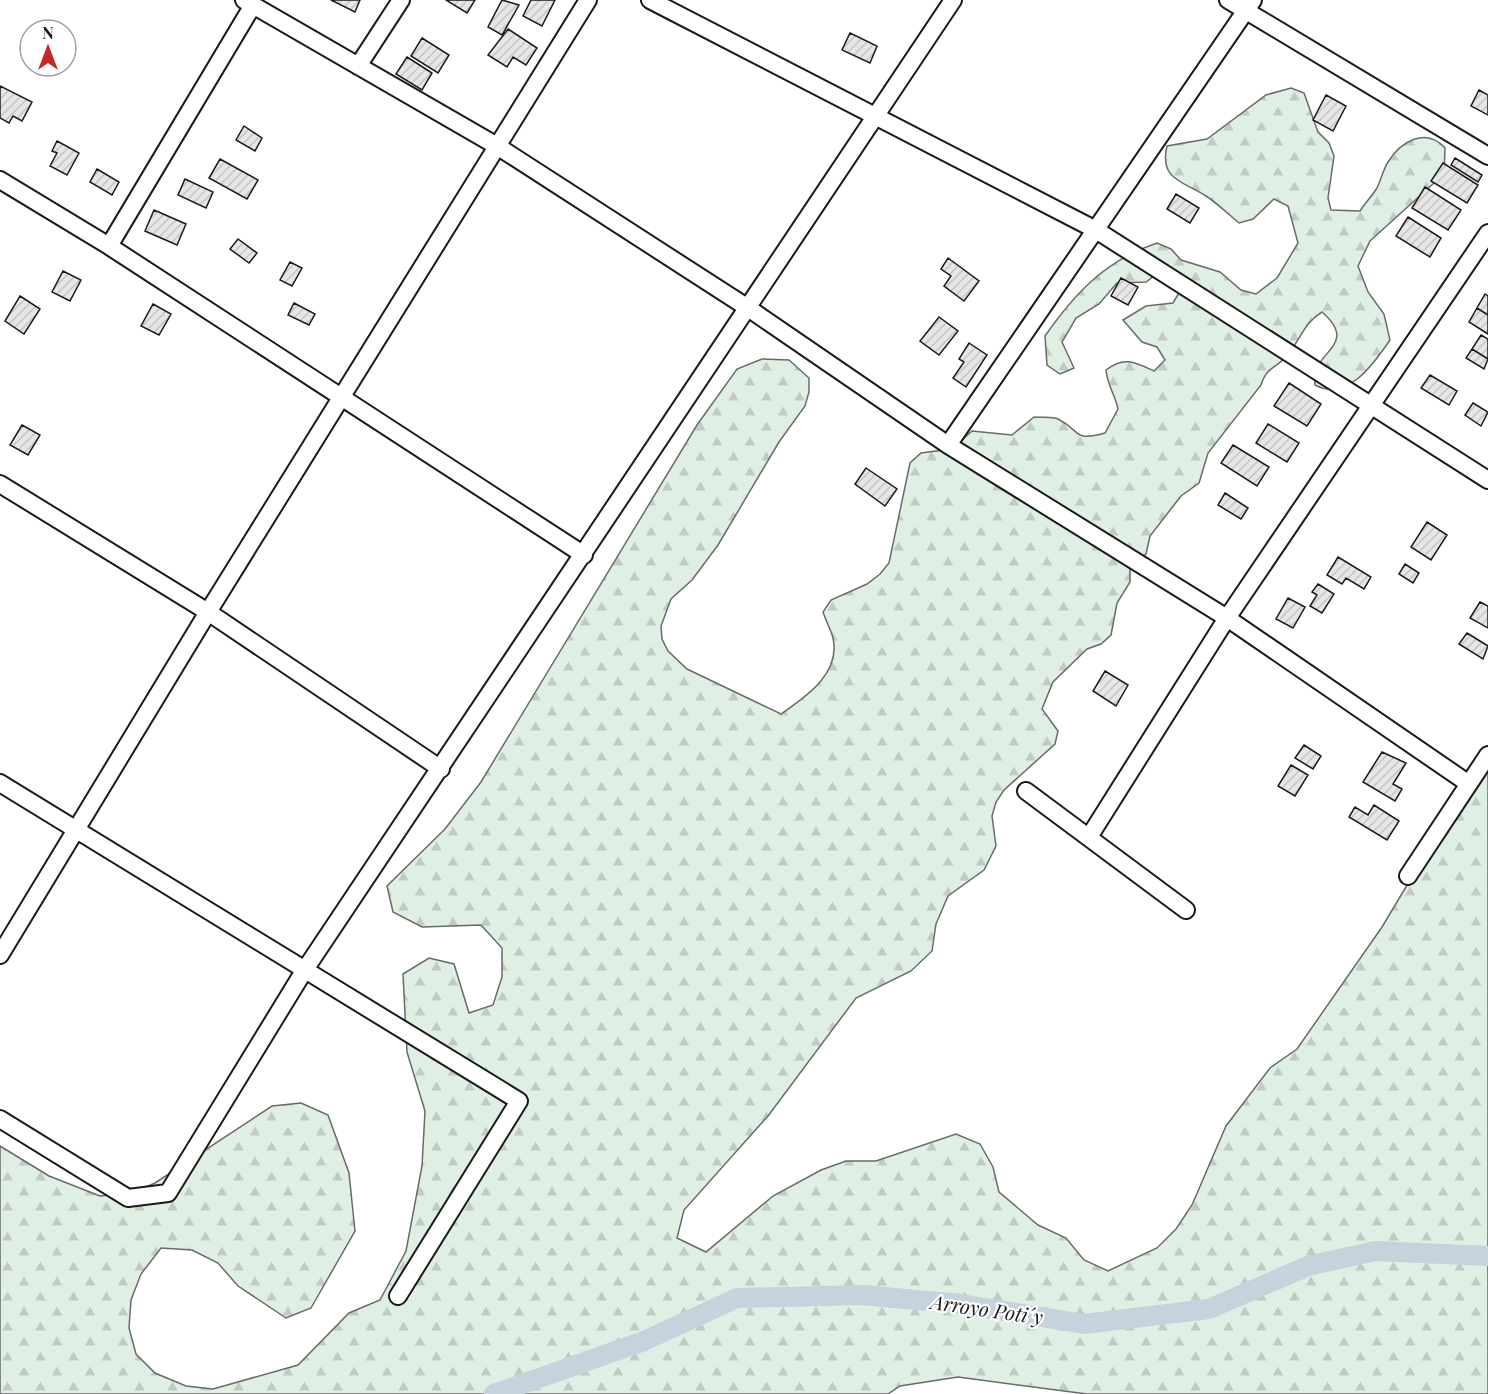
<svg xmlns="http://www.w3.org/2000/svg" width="1488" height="1394" font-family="'Playfair Display',serif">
  <defs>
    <pattern id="forest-firs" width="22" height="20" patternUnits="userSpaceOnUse" patternTransform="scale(1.5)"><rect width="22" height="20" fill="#e0efe3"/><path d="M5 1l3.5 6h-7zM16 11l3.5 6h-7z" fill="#c0ccc2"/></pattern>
    <pattern id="building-hatch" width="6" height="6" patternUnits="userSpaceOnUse" patternTransform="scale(1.5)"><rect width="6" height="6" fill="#e6e6e6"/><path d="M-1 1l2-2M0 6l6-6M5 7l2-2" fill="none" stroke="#c5c5c5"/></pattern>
  </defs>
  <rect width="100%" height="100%" fill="#fff"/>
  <path fill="url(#forest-firs)" stroke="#6a6a6a" stroke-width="1.5" d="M 1291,88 L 1304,93 L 1318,132 L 1329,143 L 1334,156 L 1328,198 L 1331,210 L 1360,211 C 1365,203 1372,196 1377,188 C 1381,180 1383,170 1388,162 C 1401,141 1426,127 1445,148 L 1444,174 L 1370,241 L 1358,266 L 1368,292 L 1384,314 L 1390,340 C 1373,365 1347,402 1315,385 C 1315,381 1314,375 1315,371 C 1324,349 1355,341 1322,312 C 1305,322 1301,338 1289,353 C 1279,368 1267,365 1261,385 L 1208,453 L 1199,483 L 1181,496 L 1150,536 L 1146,554 L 1130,567 L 1130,582 L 1117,603 L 1111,635 L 1101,644 L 1087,649 L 1053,682 L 1042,709 L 1058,731 L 1055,744 L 1004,790 L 996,802 L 992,816 L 996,846 L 984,870 L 948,896 L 936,924 L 932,951 L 911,971 L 856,998 L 768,1116 L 684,1210 L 677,1238 L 706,1252 L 773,1196 L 821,1170 L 846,1161 L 876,1161 L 956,1134 L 980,1144 L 993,1167 L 999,1192 L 1038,1225 L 1066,1238 L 1084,1260 L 1108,1271 L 1157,1248 L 1176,1229 L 1192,1205 L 1226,1126 L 1270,1068 L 1297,1049 L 1382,927 L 1464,790 L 1488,762 L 1488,1394 L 1087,1394 L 958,1377 L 900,1386 L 888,1394 L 0,1394 L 0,1146 L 49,1176 L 100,1196 L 132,1193 L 155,1183 L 272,1106 L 301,1103 L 328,1115 L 349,1173 L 355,1231 L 311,1308 L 286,1318 L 238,1286 L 218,1263 L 192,1250 L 161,1248 L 141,1274 L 131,1300 L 129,1328 L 136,1354 L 155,1373 L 186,1386 L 213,1389 L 298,1365 L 349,1313 L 380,1300 L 406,1251 L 422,1166 L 425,1111 L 407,1052 L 403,974 L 429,958 L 454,964 L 469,1013 L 493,1005 L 502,977 L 502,948 L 481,925 L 422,927 L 393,912 L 387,886 L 445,829 L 481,782 L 697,425 L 737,369 L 762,359 L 789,360 L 809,378 L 809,392 L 805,406 L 779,442 L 718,545 L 692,580 L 671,599 L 661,626 L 662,639 L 668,651 L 687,669 L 781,714 C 805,697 841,674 833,638 C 831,630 826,621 823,612 L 831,600 L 867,584 L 880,574 L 889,563 L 910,463 L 921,453 L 951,449 L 972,431 L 1012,435 L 1034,417 C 1041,418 1052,416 1058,419 C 1082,431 1072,442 1105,433 L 1118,409 C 1115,394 1107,385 1106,370 C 1124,356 1135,362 1154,371 L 1165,360 L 1157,347 L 1142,342 L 1123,320 L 1146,306 L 1173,303 L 1180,291 L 1158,273 L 1146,282 L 1117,283 L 1099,304 L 1076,318 L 1062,342 L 1074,368 L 1060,374 L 1047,365 L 1045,336 C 1075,293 1106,260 1157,243 L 1171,249 L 1181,260 L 1220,272 L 1241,290 L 1256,294 L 1277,278 L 1298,243 L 1288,206 L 1274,199 L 1253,219 L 1239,223 C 1228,214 1217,203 1206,196 C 1183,181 1159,180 1167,146 L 1207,139 L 1266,95 Z"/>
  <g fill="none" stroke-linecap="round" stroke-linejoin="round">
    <path stroke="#c6d2dc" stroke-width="5" d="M 1486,1254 L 1488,1253"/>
    <path stroke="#c6d2dc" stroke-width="20" d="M 494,1394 L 644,1341 L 737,1298 L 862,1295 L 961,1304 L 1084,1324 L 1209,1309 L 1308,1266 L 1375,1251 L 1488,1256"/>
  </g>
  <path fill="url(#building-hatch)" stroke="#1a1a1a" stroke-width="1.5" d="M 331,0 L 360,0 L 355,12 Z
    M 446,0 L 475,0 L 467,13 Z
    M 502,0 L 519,5 L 502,35 L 488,27 Z
    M 531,0 L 555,0 L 542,26 L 523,16 Z
    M 508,29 L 537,48 L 526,65 L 513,57 L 507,67 L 488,55 Z
    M 850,33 L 877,46 L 870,63 L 842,50 Z
    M 422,38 L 449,55 L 438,73 L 411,56 Z
    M 407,57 L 432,73 L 422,90 L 396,74 Z
    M 0,86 L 32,102 L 22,121 L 13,116 L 9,123 L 0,118 Z
    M 1479,90 L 1488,95 L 1488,115 L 1471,106 Z
    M 1326,95 L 1346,106 L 1333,131 L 1313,120 Z
    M 244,126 L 262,138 L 255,151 L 236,140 Z
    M 57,141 L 79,153 L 67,175 L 50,166 L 57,153 L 52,151 Z
    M 1455,158 L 1482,175 L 1478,182 L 1451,165 Z
    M 220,159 L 258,180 L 247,199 L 209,178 Z
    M 1443,163 L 1478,185 L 1467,203 L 1431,181 Z
    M 97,169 L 119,182 L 112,195 L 90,182 Z
    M 185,179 L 213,192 L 206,208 L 178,195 Z
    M 1425,187 L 1461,210 L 1448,230 L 1412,208 Z
    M 1176,194 L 1199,208 L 1190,223 L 1167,209 Z
    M 154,210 L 186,224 L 177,245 L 145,231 Z
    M 1408,217 L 1441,238 L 1430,257 L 1396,236 Z
    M 238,239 L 257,253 L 249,263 L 230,249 Z
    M 948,258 L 979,281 L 964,301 L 944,286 L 951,276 L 941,269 Z
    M 290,262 L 302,268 L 292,286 L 280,280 Z
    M 63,271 L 81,280 L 70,301 L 52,292 Z
    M 1121,278 L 1138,287 L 1128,305 L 1111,296 Z
    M 1485,294 L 1488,296 L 1488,315 L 1477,308 Z
    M 20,296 L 40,309 L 24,334 L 5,321 Z
    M 294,303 L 315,314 L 309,325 L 288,315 Z
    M 153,304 L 171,314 L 159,335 L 141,326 Z
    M 1477,308 L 1488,315 L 1488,334 L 1469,322 Z
    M 939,317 L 958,331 L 939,355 L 920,341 Z
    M 1481,335 L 1488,339 L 1488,359 L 1472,349 Z
    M 969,343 L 987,355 L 966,387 L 953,378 L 964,362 L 959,359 Z
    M 1472,349 L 1488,359 L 1484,369 L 1466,358 Z
    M 1430,375 L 1457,391 L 1449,405 L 1421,388 Z
    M 1289,383 L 1321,404 L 1307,426 L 1274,406 Z
    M 1473,403 L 1488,412 L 1481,426 L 1465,415 Z
    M 1268,424 L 1299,443 L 1287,462 L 1256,443 Z
    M 22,425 L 40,435 L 28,455 L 10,445 Z
    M 1233,445 L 1269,467 L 1257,486 L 1221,463 Z
    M 866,468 L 897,489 L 885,506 L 855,484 Z
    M 1225,493 L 1248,508 L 1241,519 L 1218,505 Z
    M 1427,522 L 1447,535 L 1431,560 L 1411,547 Z
    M 1338,557 L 1371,577 L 1364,589 L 1346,578 L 1342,584 L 1327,575 Z
    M 1405,564 L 1419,573 L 1413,583 L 1399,574 Z
    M 1318,584 L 1334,594 L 1322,613 L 1310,606 L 1317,595 L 1312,592 Z
    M 1288,598 L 1305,607 L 1293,628 L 1276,619 Z
    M 1480,602 L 1488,606 L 1488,628 L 1470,618 Z
    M 1467,633 L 1488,646 L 1483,659 L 1459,644 Z
    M 1105,671 L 1128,685 L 1116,706 L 1093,691 Z
    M 1304,745 L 1321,756 L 1313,769 L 1295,758 Z
    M 1382,752 L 1406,763 L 1393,784 L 1402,789 L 1395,801 L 1363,782 Z
    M 1291,765 L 1308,775 L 1295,796 L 1278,786 Z
    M 1374,805 L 1399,821 L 1387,840 L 1349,817 L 1355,807 L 1368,815 Z"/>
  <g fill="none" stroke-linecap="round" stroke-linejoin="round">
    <g stroke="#1a1a1a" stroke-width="20">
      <path id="street" d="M 244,0 L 497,146 L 748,308 L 948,445 L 1227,618 L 1469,784
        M 650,0 L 1096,230 L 1488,480
        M 1228,0 L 1488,156
        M 358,66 L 401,0
        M 0,180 L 109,246 L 584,555
        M 109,246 L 253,5
        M 948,445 L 1253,0
        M 0,484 L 208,612 L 441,769
        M 0,783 L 519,1101 L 398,1296
        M 1026,791 L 1186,910
        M 1089,837 L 1227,618 L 1488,233
        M 1408,876 L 1488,755
        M 0,955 L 208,612 L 588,0
        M 0,1119 L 128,1198 L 168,1193 L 304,971 L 953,0"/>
    </g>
    <use href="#street" stroke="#fff" stroke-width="16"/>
  </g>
  <g text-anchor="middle" stroke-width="4.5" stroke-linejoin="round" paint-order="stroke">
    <g font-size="20" font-style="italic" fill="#1a1a1a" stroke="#fff">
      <text transform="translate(987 1310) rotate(8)" y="7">Arroyo Poti´y</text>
    </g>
  </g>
  <g transform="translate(48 48)"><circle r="28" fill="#ffffff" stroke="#a3a3a3" stroke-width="1.5"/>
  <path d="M0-4.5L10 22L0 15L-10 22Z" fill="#c62828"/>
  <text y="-9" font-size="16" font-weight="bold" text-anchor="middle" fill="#1a1a1a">N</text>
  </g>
</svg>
